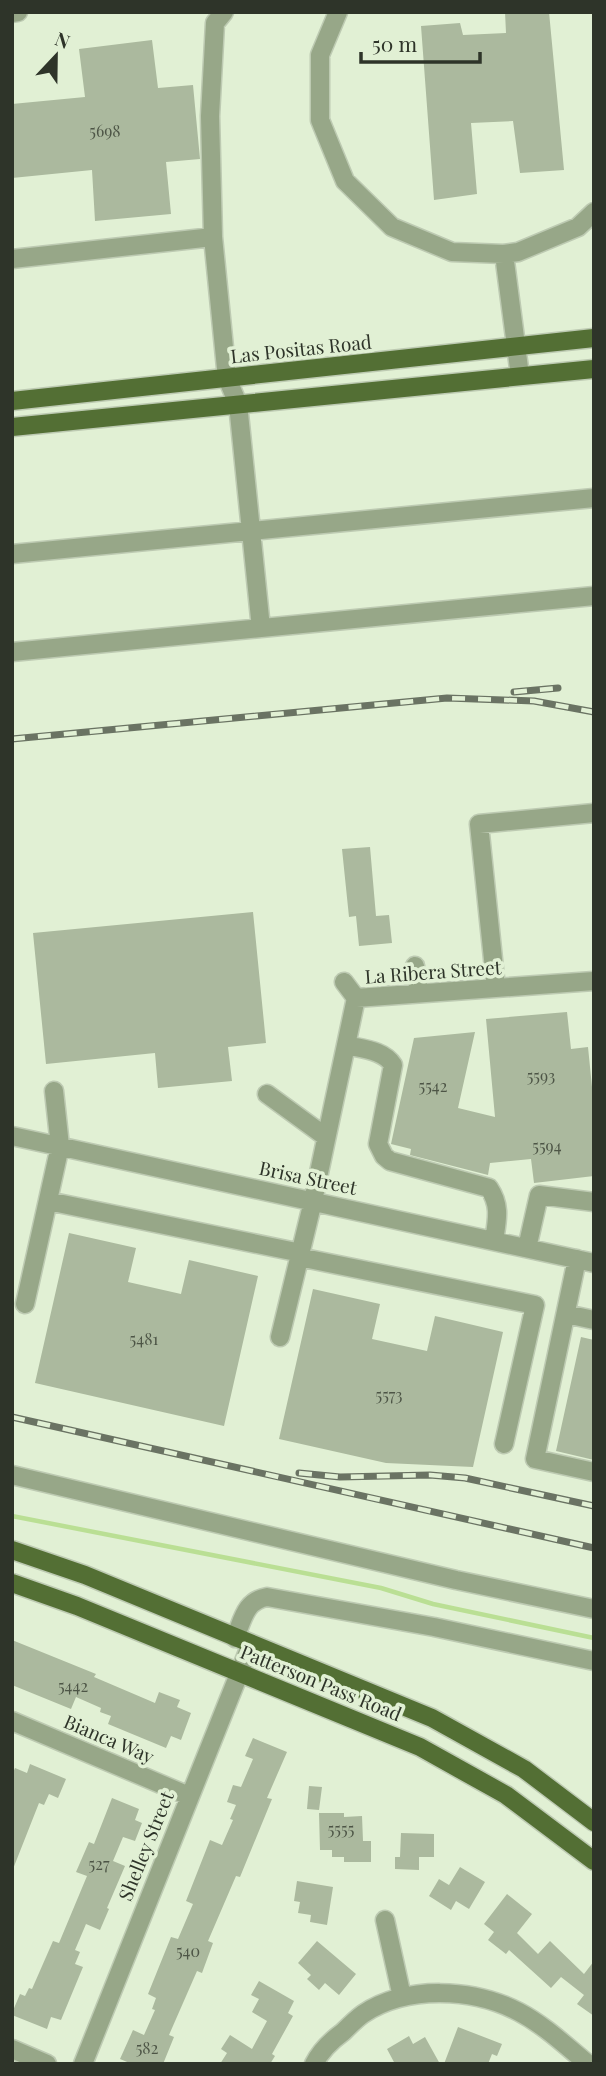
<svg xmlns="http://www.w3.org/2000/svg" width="606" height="2076" font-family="'Playfair Display',serif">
  <rect width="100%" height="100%" fill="#e1f0d4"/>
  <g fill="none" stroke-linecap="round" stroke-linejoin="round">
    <path stroke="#badf94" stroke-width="4.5" d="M 12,1516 L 381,1588 L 433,1604 L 594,1638"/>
  </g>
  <path fill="#abb99e" d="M 505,12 L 549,12 L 564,170 L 520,173 L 513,121 L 471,123 L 477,194 L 434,200 L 421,26 L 460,23 L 463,35 L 506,33 Z
    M 152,40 L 158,88 L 193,85 L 200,159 L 166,162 L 171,214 L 95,221 L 92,170 L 12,178 L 12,104 L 85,97 L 79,49 Z
    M 370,847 L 376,916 L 389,915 L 392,943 L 359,946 L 356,916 L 349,917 L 342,849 Z
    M 253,912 L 266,1043 L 228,1047 L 232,1081 L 158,1088 L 155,1053 L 46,1064 L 33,933 Z
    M 567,1012 L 571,1049 L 588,1047 L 594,1107 L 594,1176 L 534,1183 L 531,1159 L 490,1163 L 488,1175 L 410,1155 L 411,1149 L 391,1144 L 414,1038 L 475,1032 L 458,1108 L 495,1117 L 486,1019 Z
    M 69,1233 L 136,1248 L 128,1282 L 181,1294 L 189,1260 L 258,1276 L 224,1426 L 35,1383 Z
    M 313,1289 L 380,1304 L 372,1339 L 427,1351 L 435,1316 L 503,1332 L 473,1467 L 386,1463 L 279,1439 Z
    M 581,1337 L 594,1340 L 594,1460 L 556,1451 Z
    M 12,1640 L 96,1674 L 94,1677 L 155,1703 L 159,1692 L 180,1700 L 177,1707 L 191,1713 L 181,1740 L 171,1736 L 166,1748 L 108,1724 L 111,1716 L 100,1712 L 101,1708 L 76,1697 L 71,1709 L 12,1685 Z
    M 253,1738 L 287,1752 L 267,1798 L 272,1799 L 240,1877 L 236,1876 L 208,1941 L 213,1943 L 202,1973 L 197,1971 L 169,2035 L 174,2037 L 163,2064 L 132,2064 L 120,2059 L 133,2030 L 144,2035 L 155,2010 L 152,2009 L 156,1998 L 148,1994 L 171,1937 L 178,1939 L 193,1904 L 186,1901 L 210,1840 L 222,1845 L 233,1820 L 230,1819 L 236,1805 L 227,1802 L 233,1785 L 241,1787 L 253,1759 L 245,1756 Z
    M 30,1764 L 66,1779 L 58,1798 L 49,1794 L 44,1805 L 39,1803 L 13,1869 L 12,1775 L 15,1768 L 27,1773 Z
    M 309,1786 L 322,1787 L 319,1810 L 307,1809 Z
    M 112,1798 L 139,1809 L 135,1820 L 142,1823 L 135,1841 L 123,1837 L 113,1861 L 125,1866 L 107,1908 L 109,1909 L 100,1930 L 86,1924 L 75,1950 L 80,1952 L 75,1964 L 83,1967 L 61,2020 L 51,2017 L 47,2029 L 12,2015 L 12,2013 L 20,1994 L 25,1996 L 29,1988 L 32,1989 L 53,1941 L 59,1943 L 87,1876 L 76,1872 L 89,1842 L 94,1844 Z
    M 319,1813 L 344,1813 L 344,1817 L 362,1816 L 363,1841 L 371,1841 L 371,1862 L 344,1862 L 344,1857 L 332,1857 L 332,1850 L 320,1850 Z
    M 401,1833 L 434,1834 L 434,1857 L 419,1857 L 419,1870 L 395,1869 L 395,1857 L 400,1857 Z
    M 460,1867 L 485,1882 L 469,1909 L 456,1901 L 451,1910 L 429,1896 L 439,1879 L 449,1885 Z
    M 297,1881 L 333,1887 L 327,1925 L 310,1922 L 311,1915 L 298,1913 L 300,1902 L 294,1901 Z
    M 507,1894 L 532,1914 L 517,1933 L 538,1954 L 550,1941 L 584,1974 L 594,1961 L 594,2016 L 577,2004 L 584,1995 L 561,1977 L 551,1988 L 509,1950 L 506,1954 L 488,1940 L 494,1932 L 484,1924 Z
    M 317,1941 L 356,1974 L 339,1995 L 325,1983 L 319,1990 L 307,1979 L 311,1975 L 298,1963 Z
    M 259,1981 L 294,2001 L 288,2013 L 293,2016 L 272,2054 L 275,2056 L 270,2064 L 220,2064 L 227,2053 L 221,2049 L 230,2035 L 252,2049 L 267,2021 L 252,2012 L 259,1999 L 251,1995 Z
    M 458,2027 L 502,2044 L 497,2056 L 492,2054 L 488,2064 L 444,2064 Z
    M 409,2036 L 413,2044 L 425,2037 L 440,2064 L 395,2064 L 387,2049 Z"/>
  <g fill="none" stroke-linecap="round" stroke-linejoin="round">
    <g stroke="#bdcab2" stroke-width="21">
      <path id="minor" d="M 338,12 L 320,55 L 320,120 L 345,181 L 392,227 L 452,252 L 504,254 L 518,252 L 578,227 L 594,212
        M 12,13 L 18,12
        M 213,237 L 210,116 L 215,23 L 224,12
        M 504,254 L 520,376
        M 12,259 L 213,237 L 227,378 L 238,404 L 261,628
        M 12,554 L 594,498
        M 12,652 L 594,596
        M 415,966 L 419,993
        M 344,982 L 356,998
        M 496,988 L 479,824 L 594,813
        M 346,1045 C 362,1049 384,1050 393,1065 L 378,1144 L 384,1156 L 390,1161 L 489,1188 C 501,1206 497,1220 494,1241
        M 267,1094 L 326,1137
        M 12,1136 L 594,1263
        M 48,1201 L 301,1253
        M 527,1248 L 539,1195 L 594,1202
        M 299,1257 L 535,1305 L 504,1444
        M 577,1259 L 535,1459 L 594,1472
        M 25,1304 L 60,1146 L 54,1091
        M 566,1314 L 594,1320
        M 280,1337 L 313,1201 L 356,998 L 594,981
        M 12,1475 L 456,1580 L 594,1609
        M 235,1638 C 243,1619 245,1601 267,1597 L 434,1627 L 594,1661
        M 12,1721 L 189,1796
        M 385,1920 L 402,1997
        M 12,2049 L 47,2064
        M 83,2064 L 251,1644
        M 314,2064 C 320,2052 332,2040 343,2032 C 349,2026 356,2019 363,2014 C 407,1985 473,1988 519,2012 C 544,2025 566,2046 588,2064"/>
    </g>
    <g stroke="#bdcab2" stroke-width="21">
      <path id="major" d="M 12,401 L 594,338
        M 12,427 L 594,369
        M 12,1550 L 85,1575 L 432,1718 L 524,1769 L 594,1822
        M 12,1583 L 77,1606 L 420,1747 L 506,1795 L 594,1861"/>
    </g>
    <use href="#minor" stroke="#97a788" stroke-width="18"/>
    <use href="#major" stroke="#536f34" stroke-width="18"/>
    <g stroke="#6a7363" stroke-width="7">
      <path id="rail" d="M 514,692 L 558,688
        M 12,739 L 447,698 L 534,701 L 594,712
        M 12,1417 L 594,1548
        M 299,1473 L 340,1477 L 430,1475 L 465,1478 L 594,1506"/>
    </g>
    <use href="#rail" stroke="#e1f0d4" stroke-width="4.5" stroke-dasharray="13" stroke-linecap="butt"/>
  </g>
  <g text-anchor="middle" stroke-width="7" stroke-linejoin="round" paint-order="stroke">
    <g font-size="16" fill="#4d5546">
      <text x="105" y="137">5698</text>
      <text x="541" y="1082">5593</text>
      <text x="433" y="1092">5542</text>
      <text x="547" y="1152">5594</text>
      <text x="144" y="1345">5481</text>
      <text x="389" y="1401">5573</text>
      <text x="73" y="1692">5442</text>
      <text x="341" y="1835">5555</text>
      <text x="99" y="1870">527</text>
      <text x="188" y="1957">540</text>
      <text x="147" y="2054">582</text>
    </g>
    <g font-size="19" fill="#2e3429" stroke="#e1f0d4">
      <text transform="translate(301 349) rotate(-6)" y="7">Las Positas Road</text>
      <text transform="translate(433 972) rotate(-4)" y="7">La Ribera Street</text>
      <text transform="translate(308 1178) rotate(12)" y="7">Brisa Street</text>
      <text transform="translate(321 1683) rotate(22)" y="7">Patterson Pass Road</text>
      <text transform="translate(109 1739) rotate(23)" y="7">Bianca Way</text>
      <text transform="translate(146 1846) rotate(-68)" y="7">Shelley Street</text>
    </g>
  </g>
  <rect width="606" height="2076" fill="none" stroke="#2e3429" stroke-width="28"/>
  <g transform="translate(56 56) rotate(22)" stroke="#e1f0d4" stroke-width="5" paint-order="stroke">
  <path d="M0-5L12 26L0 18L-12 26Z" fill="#2e3429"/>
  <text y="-10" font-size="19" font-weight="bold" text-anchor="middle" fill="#2e3429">N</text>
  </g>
  <path d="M361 52v10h119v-10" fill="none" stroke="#2e3429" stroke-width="3.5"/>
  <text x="372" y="52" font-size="21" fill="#2e3429" stroke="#e1f0d4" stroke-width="5" paint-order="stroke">50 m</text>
</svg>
